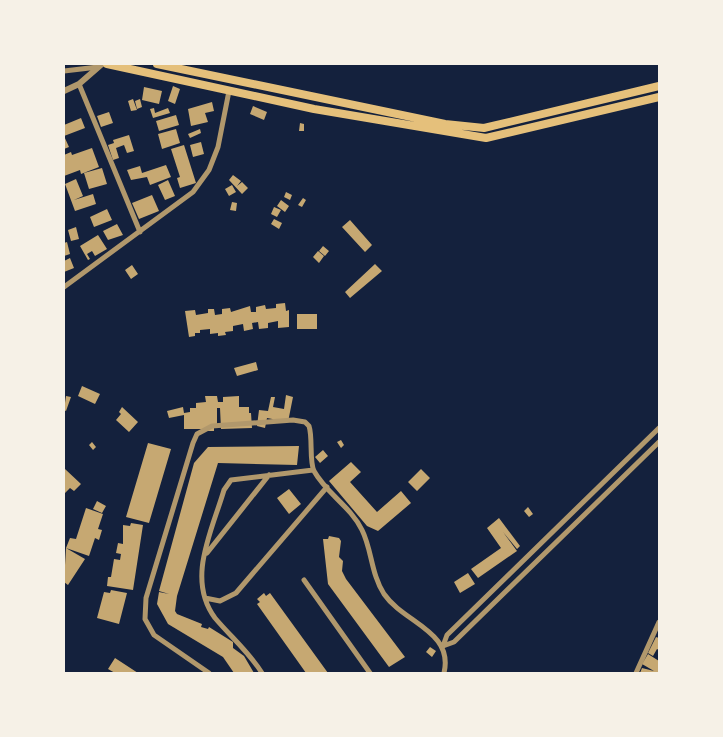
<svg xmlns="http://www.w3.org/2000/svg" width="723" height="737" font-family="'Work Sans',sans-serif">
  <rect width="100%" height="100%" fill="#14213d"/>
  <path fill="#c6a872" d="M 173,86 L 180,89 L 175,104 L 168,101 Z
    M 144,87 L 162,91 L 159,104 L 142,100 Z
    M 133,99 L 137,110 L 131,111 L 128,101 Z
    M 140,99 L 142,107 L 137,109 L 135,101 Z
    M 212,102 L 214,111 L 205,113 L 208,122 L 191,126 L 188,109 Z
    M 253,106 L 267,112 L 264,120 L 250,114 Z
    M 154,108 L 155,113 L 168,108 L 170,113 L 153,118 L 150,109 Z
    M 109,112 L 113,123 L 101,127 L 97,116 Z
    M 176,115 L 179,125 L 159,131 L 156,121 Z
    M 81,118 L 85,128 L 64,136 L 69,147 L 64,149 L 64,125 Z
    M 300,123 L 304,124 L 304,131 L 299,131 Z
    M 176,129 L 180,143 L 162,149 L 158,134 Z
    M 200,129 L 201,133 L 190,138 L 188,134 Z
    M 129,135 L 134,151 L 127,153 L 124,145 L 116,148 L 119,158 L 113,160 L 108,145 L 114,143 L 113,140 Z
    M 201,142 L 204,154 L 193,157 L 190,145 Z
    M 184,145 L 196,183 L 180,188 L 177,178 L 180,177 L 171,149 Z
    M 92,148 L 99,167 L 81,174 L 80,170 L 64,176 L 64,155 L 71,152 L 72,155 Z
    M 166,165 L 171,177 L 150,185 L 147,177 L 131,180 L 127,170 L 140,166 L 142,173 Z
    M 102,168 L 107,184 L 89,189 L 84,173 Z
    M 233,175 L 241,181 L 237,186 L 242,182 L 248,188 L 242,194 L 229,180 Z
    M 76,179 L 83,196 L 74,200 L 93,194 L 96,204 L 75,211 L 65,184 Z
    M 168,180 L 175,196 L 165,200 L 158,185 Z
    M 232,185 L 236,192 L 229,196 L 225,189 Z
    M 286,192 L 292,195 L 290,200 L 284,197 Z
    M 152,195 L 159,211 L 139,219 L 132,203 Z
    M 303,198 L 306,200 L 302,207 L 298,205 Z
    M 281,200 L 289,206 L 285,212 L 277,206 Z
    M 232,202 L 237,203 L 236,211 L 230,210 Z
    M 274,207 L 281,210 L 277,217 L 271,214 Z
    M 107,209 L 112,220 L 94,227 L 90,217 Z
    M 274,219 L 282,223 L 279,229 L 271,224 Z
    M 350,220 L 372,245 L 365,252 L 342,227 Z
    M 117,224 L 123,235 L 108,240 L 103,231 Z
    M 76,227 L 79,239 L 71,241 L 68,230 Z
    M 98,235 L 107,249 L 95,256 L 92,251 L 87,254 L 90,259 L 88,260 L 80,246 Z
    M 67,242 L 70,254 L 64,256 L 64,243 Z
    M 323,246 L 329,251 L 325,256 L 319,251 Z
    M 318,251 L 324,256 L 319,263 L 313,257 Z
    M 70,258 L 74,268 L 64,272 L 64,261 Z
    M 375,264 L 382,271 L 350,298 L 345,292 Z
    M 132,265 L 138,274 L 131,279 L 125,270 Z
    M 285,303 L 286,311 L 289,310 L 289,327 L 278,328 L 278,321 L 268,323 L 268,328 L 259,329 L 258,322 L 252,323 L 253,329 L 244,331 L 243,324 L 233,326 L 233,331 L 225,332 L 226,335 L 218,336 L 218,333 L 210,334 L 210,329 L 200,330 L 200,333 L 195,333 L 195,336 L 189,337 L 185,311 L 195,310 L 196,315 L 208,313 L 208,309 L 214,309 L 215,315 L 222,314 L 222,309 L 230,308 L 231,312 L 250,306 L 251,312 L 256,312 L 256,307 L 265,305 L 266,309 L 276,308 L 276,304 Z
    M 297,314 L 317,314 L 317,329 L 297,329 Z
    M 256,362 L 258,370 L 237,376 L 234,368 Z
    M 82,386 L 100,394 L 95,404 L 78,396 Z
    M 286,395 L 293,397 L 288,422 L 267,418 L 265,428 L 257,426 L 259,410 L 268,411 L 271,397 L 275,397 L 273,407 L 284,409 Z
    M 66,396 L 71,397 L 66,411 L 64,410 Z
    M 205,396 L 217,396 L 218,402 L 223,402 L 223,397 L 239,396 L 239,407 L 249,407 L 249,413 L 251,413 L 252,428 L 221,429 L 220,408 L 217,408 L 217,425 L 214,425 L 214,431 L 206,431 L 206,429 L 184,429 L 184,415 L 169,418 L 167,411 L 183,407 L 184,413 L 190,412 L 190,408 L 196,408 L 196,403 L 206,402 Z
    M 122,407 L 138,422 L 129,432 L 116,420 L 121,414 L 119,412 Z
    M 341,440 L 344,445 L 341,448 L 337,442 Z
    M 92,442 L 96,447 L 93,450 L 89,445 Z
    M 148,443 L 171,449 L 149,523 L 126,517 Z
    M 299,446 L 297,465 L 218,463 L 177,596 L 175,611 L 177,614 L 202,624 L 201,627 L 208,629 L 209,627 L 233,642 L 233,648 L 244,656 L 254,673 L 234,673 L 223,657 L 168,624 L 157,604 L 159,592 L 169,594 L 159,591 L 194,463 L 208,447 Z
    M 323,450 L 328,456 L 320,463 L 315,457 Z
    M 351,462 L 361,472 L 350,482 L 377,512 L 401,491 L 411,503 L 378,531 L 367,526 L 329,481 Z
    M 65,469 L 81,484 L 74,491 L 70,488 L 64,494 Z
    M 421,469 L 430,478 L 417,491 L 408,482 Z
    M 289,489 L 301,504 L 289,514 L 277,498 Z
    M 97,501 L 106,506 L 102,513 L 93,509 Z
    M 528,507 L 533,514 L 529,517 L 524,511 Z
    M 86,508 L 103,514 L 98,529 L 102,530 L 99,540 L 95,538 L 89,556 L 66,548 L 70,538 L 76,539 Z
    M 499,518 L 520,546 L 517,549 L 503,532 L 517,551 L 478,578 L 471,569 L 501,548 L 487,528 Z
    M 131,523 L 143,525 L 133,590 L 107,586 L 108,577 L 111,577 L 114,559 L 120,560 L 121,554 L 116,553 L 118,543 L 123,544 L 123,525 L 130,526 Z
    M 329,536 L 339,538 L 341,541 L 339,557 L 343,561 L 342,571 L 346,579 L 405,657 L 389,667 L 328,584 L 323,539 L 328,539 Z
    M 66,548 L 85,559 L 68,585 L 64,582 Z
    M 468,573 L 475,584 L 460,593 L 454,582 Z
    M 111,590 L 127,593 L 119,624 L 97,618 L 104,592 L 110,593 Z
    M 264,593 L 266,596 L 270,593 L 328,673 L 306,673 L 257,604 L 260,602 L 257,599 Z
    M 656,637 L 659,638 L 659,650 L 657,649 L 653,656 L 648,653 Z
    M 430,647 L 436,651 L 432,657 L 426,652 Z
    M 648,654 L 659,661 L 659,673 L 640,673 L 642,668 L 654,671 L 642,664 Z
    M 115,658 L 138,673 L 115,673 L 108,669 Z"/>
  <g fill="none" stroke-linecap="round" stroke-linejoin="round">
    <path stroke="#b1986c" stroke-width="5" d="M 64,71 L 98,67
      M 79,84 L 140,232
      M 64,287 L 193,192 L 209,170 L 218,147 L 229,91
      M 207,553 L 269,475
      M 304,580 L 370,673
      M 205,598 L 220,601 L 236,593 L 327,487
      M 443,646 L 447,635 L 659,428
      M 443,646 L 454,642 L 659,442
      M 209,673 L 154,635 L 145,619 L 146,598 L 193,443 L 197,434 L 212,426 L 293,420 L 305,422 L 309,426 C 313,438 309,461 314,471 C 326,493 351,507 362,530 C 372,550 371,574 384,594 C 404,623 454,631 444,673
      M 262,673 C 249,652 231,637 215,618 C 186,579 212,531 224,490 L 231,480 L 313,470
      M 636,673 L 659,622"/>
    <path stroke="#b1986c" stroke-width="6" d="M 64,91 L 79,84 L 102,64"/>
    <path stroke="#e5c07b" stroke-width="8" d="M 107,64 L 314,109 L 486,138 L 659,97
      M 157,64 L 445,124 L 484,128 L 659,86"/>
  </g>
  <rect width="723" height="737" fill="none" stroke="#f6f1e7" stroke-width="130"/>
</svg>
